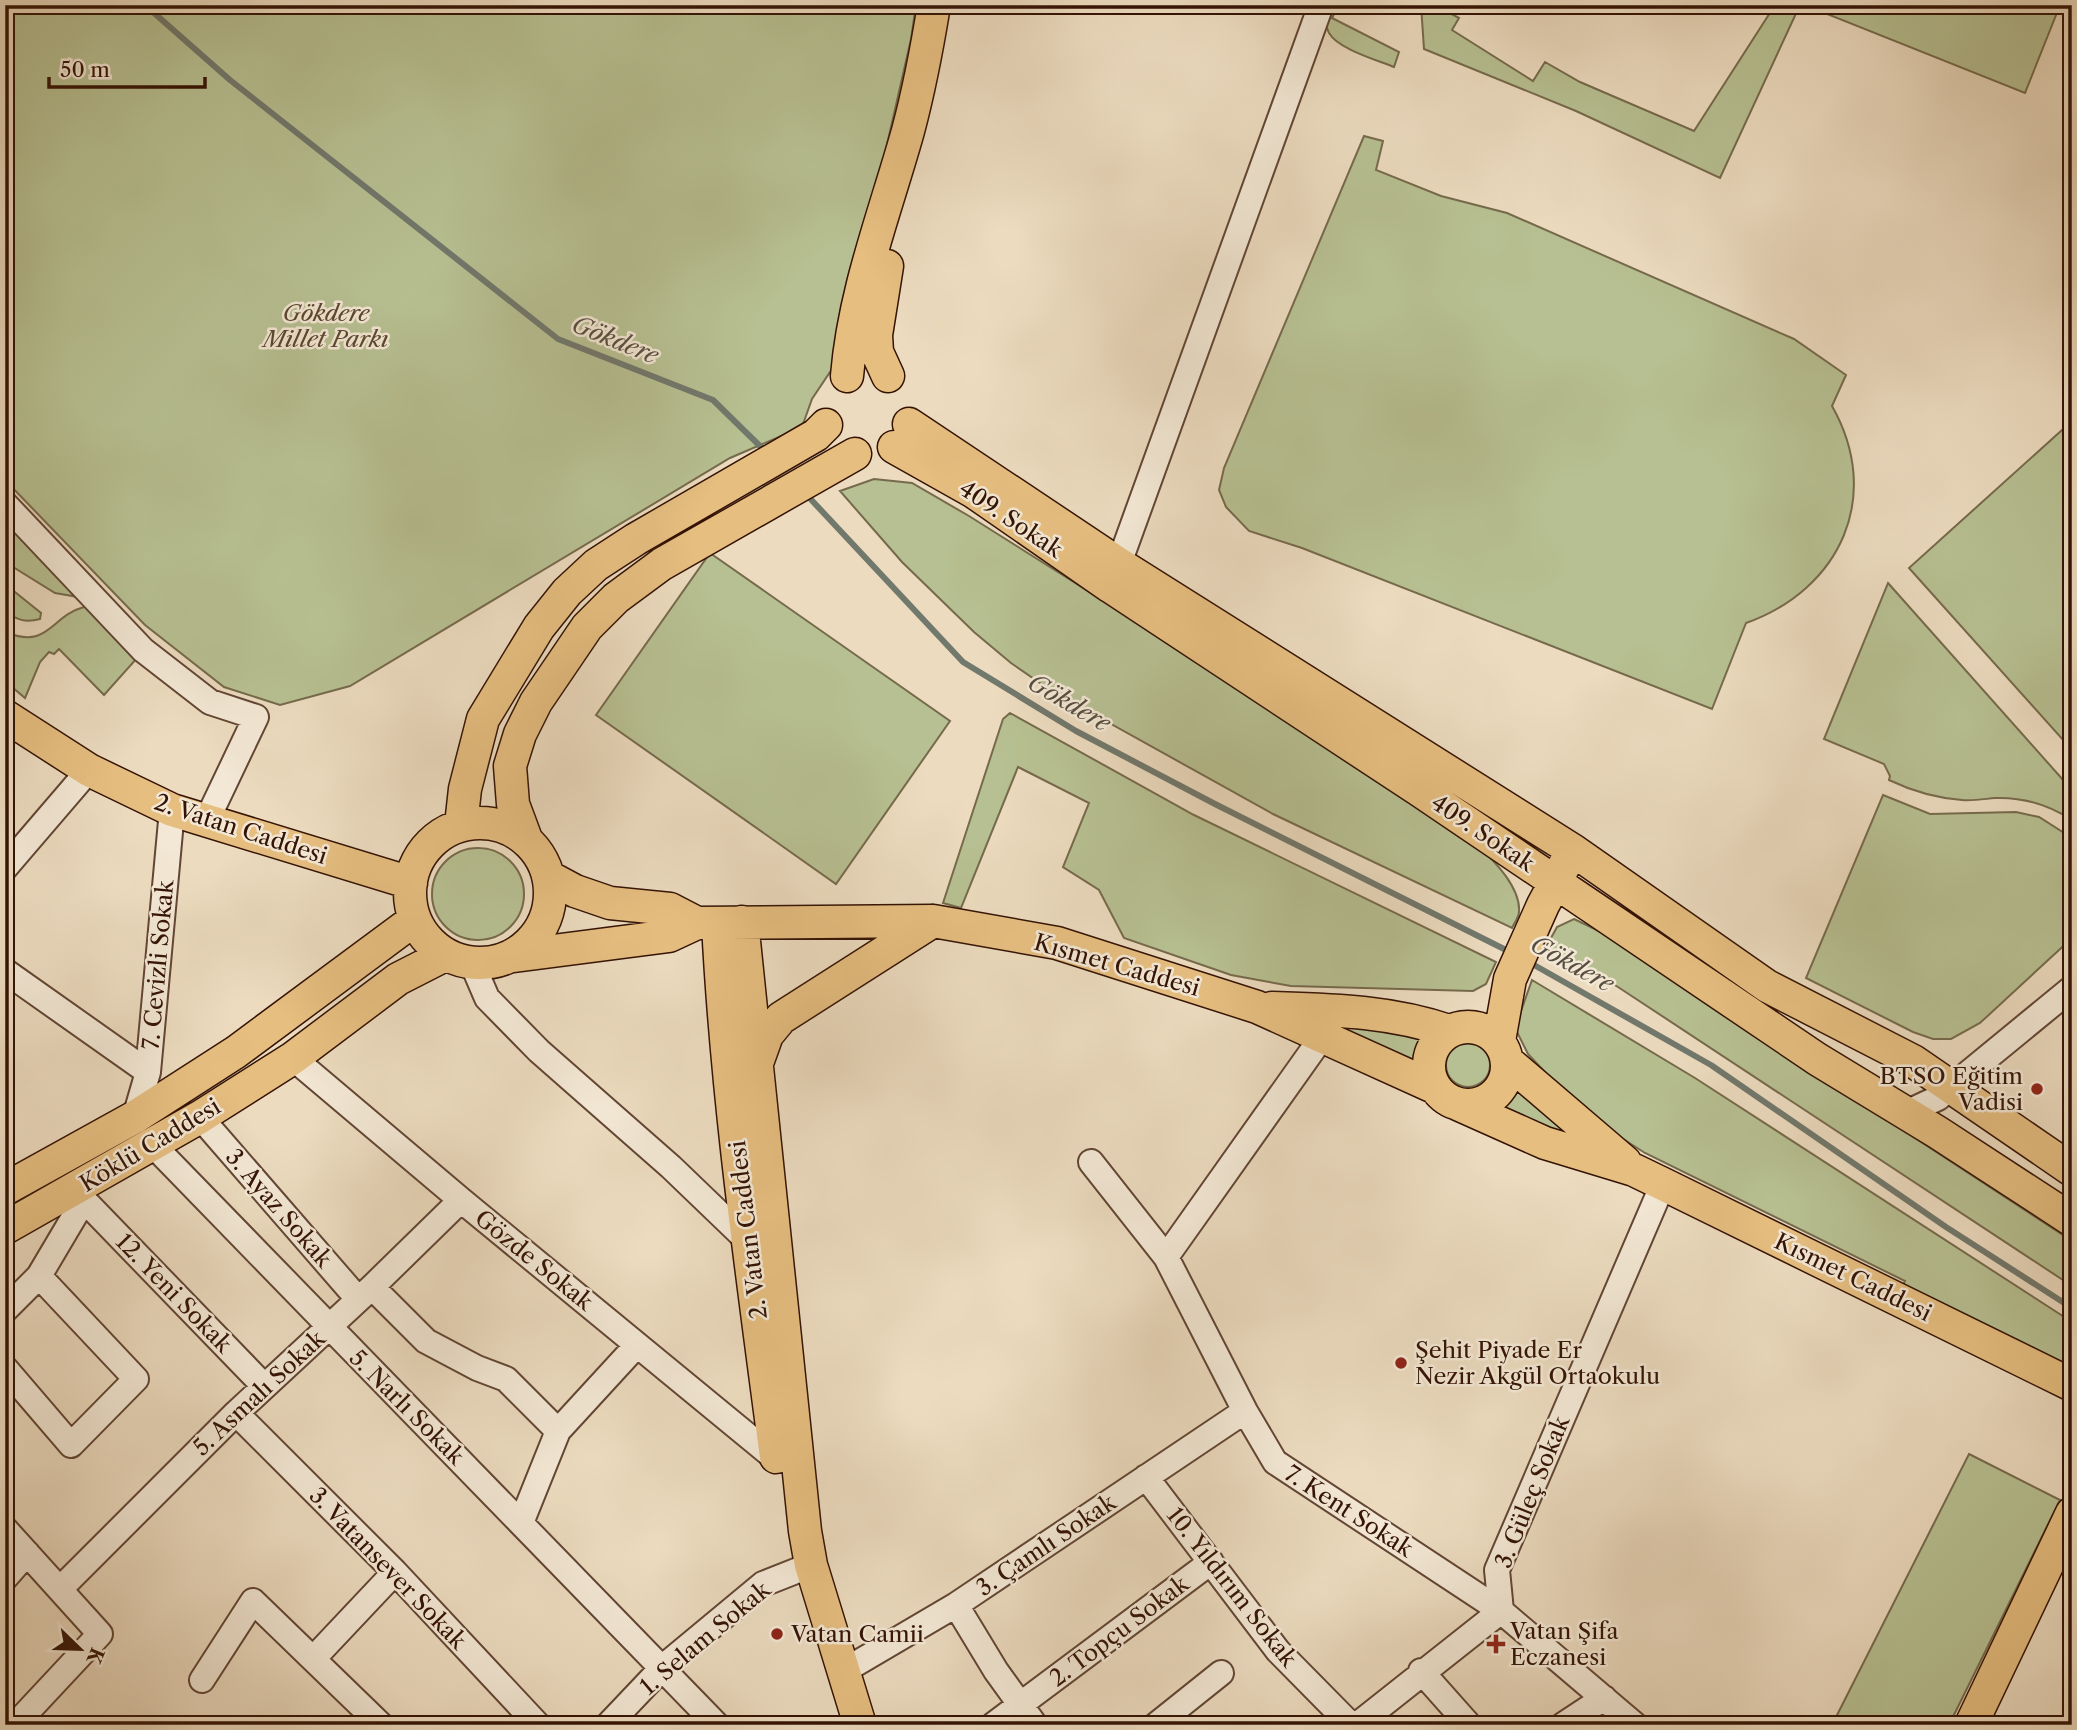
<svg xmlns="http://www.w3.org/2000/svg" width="2077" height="1730" font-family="'Libre Caslon Text',serif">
  <rect width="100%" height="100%" fill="#ecdbbf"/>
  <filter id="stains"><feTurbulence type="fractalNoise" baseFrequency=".00286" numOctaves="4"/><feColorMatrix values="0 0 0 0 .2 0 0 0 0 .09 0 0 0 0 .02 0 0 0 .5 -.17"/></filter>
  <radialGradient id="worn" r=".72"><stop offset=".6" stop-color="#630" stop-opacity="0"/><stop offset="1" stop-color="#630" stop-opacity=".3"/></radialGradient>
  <path fill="#b7c092" stroke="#766a4c" stroke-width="2" d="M 5,5 L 916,5 L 911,39 L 838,360 L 812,399 L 802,427 L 730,458 L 350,686 L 280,705 L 224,687 L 145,625 L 5,480 Z
    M 1326,5 L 1339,5 L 1332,18 L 1399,52 L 1394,67 C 1377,60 1338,49 1329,33 C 1324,24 1325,15 1326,5 Z
    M 1421,5 L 1435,5 L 1459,18 L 1452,30 L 1533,81 L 1545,62 L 1580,82 L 1694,131 L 1775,5 L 1818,5 L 1815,12 L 1799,7 L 1720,178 L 1576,111 L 1424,49 Z
    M 1824,5 L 2060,5 L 2025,93 L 1822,12 Z
    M 1364,136 L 1383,141 L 1376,170 L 1441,196 L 1507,213 L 1794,339 L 1846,375 L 1832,406 C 1883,496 1841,589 1746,623 L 1712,709 L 1302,548 L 1249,531 L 1226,507 L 1219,490 L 1224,468 Z
    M 2072,421 L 2072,750 L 1909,568 Z
    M 874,479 L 912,483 L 969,516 L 1180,649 L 1474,841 C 1491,858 1521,886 1519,912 C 1519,917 1514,923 1512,928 L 1273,814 L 1050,690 L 1011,663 L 974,632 L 902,562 L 840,491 Z
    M 5,510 L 78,597 L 55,593 L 5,562 Z
    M 710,553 L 950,721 L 836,884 L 596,715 Z
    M 1888,583 L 2072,790 L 2072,820 C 2049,805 2023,797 1995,798 C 1984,799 1973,801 1962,800 C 1936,798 1912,791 1889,780 L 1890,776 L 1884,764 L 1824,739 Z
    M 5,584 L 41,613 L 40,619 C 25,623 17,620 5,611 Z
    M 84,607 L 93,608 L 138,657 L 104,695 L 59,649 L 54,654 L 49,652 L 40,662 L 25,698 L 5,681 L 5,632 C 50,650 50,616 84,607 Z
    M 1010,713 L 1194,815 L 1496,962 L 1486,984 L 1473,991 L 1291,986 L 1231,975 L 1124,938 L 1099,890 L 1063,867 L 1089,803 L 1018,767 L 961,908 L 943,903 L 1003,719 Z
    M 1883,795 L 1930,814 L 2016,812 L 2039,817 L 2072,838 L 2072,938 L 1980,1023 L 1951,1039 L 1933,1039 L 1913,1032 L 1806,978 Z
    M432 894a46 46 0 1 1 92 0a46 46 0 1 1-92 0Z
    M 1574,919 L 1601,932 L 2072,1241 L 2072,1286 L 1618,987 L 1546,947 L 1557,927 Z
    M 1532,980 L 1695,1078 L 2072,1322 L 2072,1371 L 1902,1287 L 1905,1281 L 1645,1153 L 1603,1126 L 1559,1087 L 1528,1054 L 1515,1028 Z
    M 1325,1024 L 1431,1032 L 1419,1057 L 1421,1068 Z
    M1446 1065a22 22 0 1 1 44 0a22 22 0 1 1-44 0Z
    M 1516,1086 L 1581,1142 L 1499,1107 L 1510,1097 Z
    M 1969,1454 L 2060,1500 L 1949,1725 L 1832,1725 Z"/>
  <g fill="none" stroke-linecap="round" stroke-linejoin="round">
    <path stroke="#71786c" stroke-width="6" d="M 145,5 L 230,80 L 558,339 L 713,400 L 768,454
      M 804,492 L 963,662 L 1076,731 L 1215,804 L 1512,953
      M 1527,961 L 1711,1065 L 1946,1227 L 2072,1308"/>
    <g stroke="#624534" stroke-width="28">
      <path id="minor" d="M 5,504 L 143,650 L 210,702 L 256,717 L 206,822
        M 1113,580 L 1321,5
        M 5,868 L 89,770
        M 472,963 L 487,998 L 539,1051 L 671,1167 L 748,1241
        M 5,971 L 148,1072
        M 293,1058 L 461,1200 L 776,1459
        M 1906,1113 L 1938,1098 L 2072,988
        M 135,1117 L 148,1072 L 172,810
        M 200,1117 L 358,1299
        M 152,1144 L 717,1725
        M 1091,1162 L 1166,1257 L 1245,1411 L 1275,1462 L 1501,1611 L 1635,1725
        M 84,1200 L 264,1386
        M 1166,1257 L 1322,1037
        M 372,1287 L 426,1341 L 477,1368 L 506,1379 L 558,1431
        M 5,1310 L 39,1276 L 84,1200 L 76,1190
        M 5,1368 L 71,1445 L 136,1379 L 39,1276
        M 236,1413 L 395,1572 L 538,1725
        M 1146,1477 L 1278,1651 L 1351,1725
        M 521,1523 L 558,1431 L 637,1345
        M 5,1529 L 100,1634 L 15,1725
        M 5,1578 L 27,1553
        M 60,1589 L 236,1413 L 372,1287 L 461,1200
        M 956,1605 L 996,1671 L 1035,1725
        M 313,1659 L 395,1572
        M 1421,1671 L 1469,1725
        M 842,1672 L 956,1605 L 1245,1411
        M 202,1680 L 253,1601 L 381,1725
        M 608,1725 L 663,1667 L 763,1584 L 811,1565
        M 993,1725 L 1211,1562
        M 1156,1725 L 1221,1673
        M 1357,1725 L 1501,1611 L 1497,1570 L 1663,1184
        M 1563,1725 L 1604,1698"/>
    </g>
    <g stroke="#341305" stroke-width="35">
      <path id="major" d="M 887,266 L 876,335 L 877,352 L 888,376
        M 847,376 C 854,291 885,213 908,131 C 919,90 927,48 934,5
        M 909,424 L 1119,564 L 1574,851 L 1767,986 L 1913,1061 L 2072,1170
        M 894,447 L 974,492 L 1111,587 L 1419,790 L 1817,1059 L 1937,1132 L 2072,1220
        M 5,716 L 89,770 L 172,810 L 411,883
        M410 893a70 70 0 1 1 140 0a70 70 0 1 1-140 0Z
        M 461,825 L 465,789 L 483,719 L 539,627 L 567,592 L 596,565 L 636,539 L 816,435 L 826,425
        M 526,839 L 513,804 L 510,766 L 520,734 L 536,702 L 587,627 L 616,598 L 662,564 L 855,454
        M 549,877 L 575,891 L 610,903 L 670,909 L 697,923
        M 742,922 L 805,1531 L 811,1565 L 860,1725
        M 718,923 C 727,1102 753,1280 776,1457
        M 514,956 L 669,936 L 697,923 L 933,921 L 1057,943 L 1257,1007 L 1436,1088
        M 1272,1008 C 1334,1010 1390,1011 1449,1031
        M1429 1066a39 39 0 1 1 78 0a39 39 0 1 1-78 0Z
        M 1499,1041 L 1510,979 L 1543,905 L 1565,864
        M 1507,1061 L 1625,1162
        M 757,1063 L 767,1035 L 781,1018 L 933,921
        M 1453,1102 L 1545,1143 L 1634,1170 L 1663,1184 L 2072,1385
        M 5,1189 L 135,1117 L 236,1052 L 414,920
        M 5,1228 L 200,1117 L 293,1058 L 398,979 L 445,955
        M 1971,1725 L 2072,1513"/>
    </g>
    <use href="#minor" stroke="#f3e8d5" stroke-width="24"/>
    <use href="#major" stroke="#e6be80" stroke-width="32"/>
  </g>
  <g fill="#8f2418" stroke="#f3e8d5" stroke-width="2.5">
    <circle cx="2037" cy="1089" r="7"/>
    <circle cx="1401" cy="1363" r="7"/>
    <circle cx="777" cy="1634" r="7"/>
    <path d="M1492.5 1633.5h7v7h7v7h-7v7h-7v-7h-7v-7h7z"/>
  </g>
  <g text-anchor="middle" stroke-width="5" stroke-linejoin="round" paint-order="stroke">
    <g font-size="23" font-style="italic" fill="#5b472f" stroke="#f3e8d5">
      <text x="326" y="321">Gökdere<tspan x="326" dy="26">Millet Parkı</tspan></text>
    </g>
    <g font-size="23" fill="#341305" stroke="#f3e8d5">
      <text transform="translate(1011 519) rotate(34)" y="8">409. Sokak</text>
      <text transform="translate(241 829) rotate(18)" y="8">2. Vatan Caddesi</text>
      <text transform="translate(1483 833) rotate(34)" y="8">409. Sokak</text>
      <text transform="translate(158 965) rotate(-85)" y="8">7. Cevizli Sokak</text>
      <text transform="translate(1117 965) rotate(16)" y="8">Kısmet Caddesi</text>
      <text transform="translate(150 1145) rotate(-31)" y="8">Köklü Caddesi</text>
      <text transform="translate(279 1208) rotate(49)" y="8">3. Ayaz Sokak</text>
      <text transform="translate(748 1230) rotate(-97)" y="8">2. Vatan Caddesi</text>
      <text transform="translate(534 1260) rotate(39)" y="8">Gözde Sokak</text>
      <text transform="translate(1853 1277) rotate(26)" y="8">Kısmet Caddesi</text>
      <text transform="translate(174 1293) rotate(46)" y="8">12. Yeni Sokak</text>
      <text transform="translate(259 1393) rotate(-43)" y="8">5. Asmalı Sokak</text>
      <text transform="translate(407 1407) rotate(45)" y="8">5. Narlı Sokak</text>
      <text transform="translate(1532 1492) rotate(-68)" y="8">3. Güleç Sokak</text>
      <text transform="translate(1349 1511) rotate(33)" y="8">7. Kent Sokak</text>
      <text transform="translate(1046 1545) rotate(-34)" y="8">3. Çamlı Sokak</text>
      <text transform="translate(388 1568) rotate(46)" y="8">3. Vatansever Sokak</text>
      <text transform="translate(1232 1587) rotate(52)" y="8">10. Yıldırım Sokak</text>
      <text transform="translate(1119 1631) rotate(-37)" y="8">2. Topçu Sokak</text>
      <text transform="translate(705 1638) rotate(-40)" y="8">1. Selam Sokak</text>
    </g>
    <g font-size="23" fill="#341305" stroke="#f3e8d5" text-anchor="start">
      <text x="2023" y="1084" text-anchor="end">BTSO Eğitim<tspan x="2023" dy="26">Vadisi</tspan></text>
      <text x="1415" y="1358">Şehit Piyade Er<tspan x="1415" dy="26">Nezir Akgül Ortaokulu</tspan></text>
      <text x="1510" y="1639">Vatan Şifa<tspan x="1510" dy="26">Eczanesi</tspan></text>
      <text x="791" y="1642">Vatan Camii</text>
    </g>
    <g font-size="24" font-style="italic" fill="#574e41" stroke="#f3e8d5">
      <text transform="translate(615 340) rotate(22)" y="8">Gökdere</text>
      <text transform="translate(1069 703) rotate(30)" y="8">Gökdere</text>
      <text transform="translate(1572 964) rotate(29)" y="8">Gökdere</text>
    </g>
  </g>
  <rect width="2077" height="1730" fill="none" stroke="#ecdbbf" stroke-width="28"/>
  <rect x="7" y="7" width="2063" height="1716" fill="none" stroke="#341305" stroke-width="3.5"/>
  <rect x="14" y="14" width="2049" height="1702" fill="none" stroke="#341305" stroke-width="2"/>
  <g transform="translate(80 1649) rotate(113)" stroke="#f3e8d5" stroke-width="5" paint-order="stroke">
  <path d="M0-5L12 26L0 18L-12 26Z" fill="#341305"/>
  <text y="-10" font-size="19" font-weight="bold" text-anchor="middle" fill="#341305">K</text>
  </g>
  <path d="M49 77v10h156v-10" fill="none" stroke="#341305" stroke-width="3.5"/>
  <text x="60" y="77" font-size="21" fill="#341305" stroke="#f3e8d5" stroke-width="5" paint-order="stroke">50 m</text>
  <rect width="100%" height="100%" filter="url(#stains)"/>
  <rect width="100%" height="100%" fill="url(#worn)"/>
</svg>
